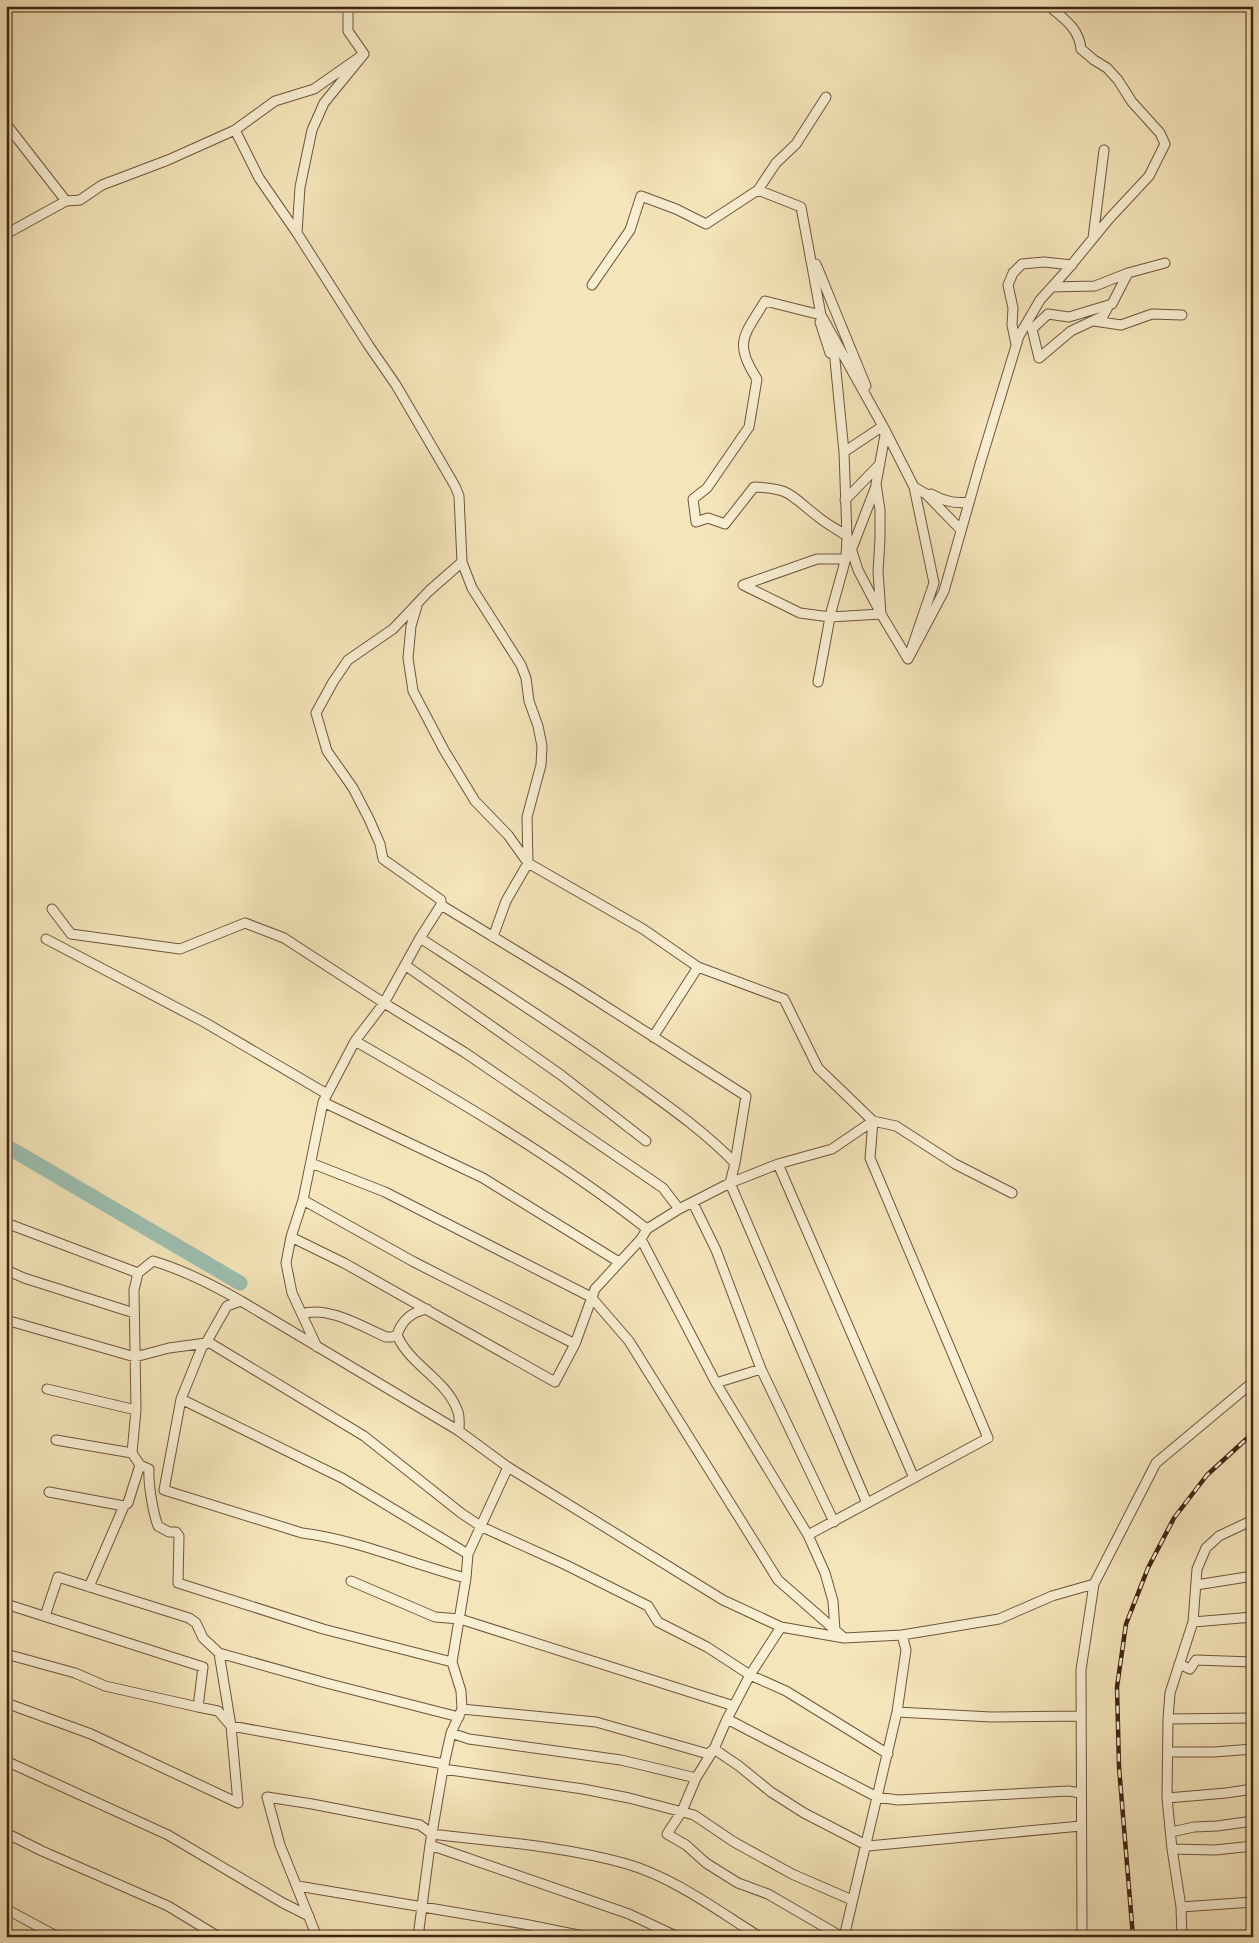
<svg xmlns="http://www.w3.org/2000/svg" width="1259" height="1943" font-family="'EB Garamond',serif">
  <rect width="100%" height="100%" fill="#f5e5ba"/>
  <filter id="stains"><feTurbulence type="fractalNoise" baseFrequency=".004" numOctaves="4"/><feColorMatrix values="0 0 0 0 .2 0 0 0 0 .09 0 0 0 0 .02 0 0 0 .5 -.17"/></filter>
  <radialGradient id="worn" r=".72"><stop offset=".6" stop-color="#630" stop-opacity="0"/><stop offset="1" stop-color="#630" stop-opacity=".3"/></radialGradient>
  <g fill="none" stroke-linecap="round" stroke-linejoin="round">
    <path stroke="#9cbfb0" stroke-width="15" d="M 6,1146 L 240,1283"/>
    <g stroke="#6f543c" stroke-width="11">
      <path id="minor" d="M 348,6 L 348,31 L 364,54
        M 6,124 L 66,201 L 6,234
        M 235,130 L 275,101 L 314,89 L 364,54 L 324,103 L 312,130 L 300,187 L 297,233 L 369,346 L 396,385 L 455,486 L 459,496 L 462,562 L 429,591 L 393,629 L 348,660 L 333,682 L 316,713 L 327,751 L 353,788 L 369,819 L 380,844 L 383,859 L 441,900 L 441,905 L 574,986 L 746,1096 L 735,1163
        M 758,190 L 776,163 L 796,144 L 826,97
        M 66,201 L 80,200 L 102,185 L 168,160 L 235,130 L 259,178 L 297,233
        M 1093,238 L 1104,150
        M 816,264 L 866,386
        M 592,285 L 630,230 L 641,196 L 676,209 L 706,224 L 758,190 L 801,207 L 821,315
        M 1052,287 L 1095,286 L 1128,273 L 1165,263
        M 1109,305 L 1103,316 L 1071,331 L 1039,358 L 1032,329 L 1048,314 L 1069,317 L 1112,304 L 1128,273
        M 1094,321 L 1121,325 L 1152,314 L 1182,315
        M 820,322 L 830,353
        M 833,340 L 844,452
        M 1016,344 L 1012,325 L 1013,308 L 1008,285 L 1013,273 L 1022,264 L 1044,262 L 1072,265
        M 883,426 L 885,435 L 876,484 L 880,510 L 880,539 L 878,572 L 881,614 L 858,570 L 847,536 L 844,452 Z
        M 914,487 L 926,494 L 961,530
        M 931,494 C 943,501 956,504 969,502
        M 845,500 L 880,464
        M 851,551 L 876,486
        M 841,559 L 817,559 L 743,585 L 800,613 L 830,617 L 881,614 L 908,659
        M 462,562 L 472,588 L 521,665 L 526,678 L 529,701 L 538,726 L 542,746 L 541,765 L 527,817 L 528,863 L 506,901 L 493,937
        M 417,606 L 411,626 L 408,658 L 413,691 L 444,750 L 475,801 L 508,835 L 528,863 L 643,929 L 698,967 L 784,999 L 818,1068 L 873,1121 L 870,1158 L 988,1438 L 808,1535
        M 818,682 L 831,612 L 846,558 L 847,536 C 837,529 826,524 817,516 C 790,495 790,488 754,487 L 725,524 L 708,518 L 696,522 L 693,499 L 707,488 L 749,427 L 757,379 C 733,342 744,336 765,301 L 821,315 L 885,430 L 914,487 L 934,583 L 908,659 L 944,591 L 980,464 L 1019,336 L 1040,300 L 1068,269 L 1109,219 L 1149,176 L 1165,144 L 1160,133 L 1132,102 L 1118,80 L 1107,68 L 1094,60 L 1081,49 C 1079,28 1064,19 1049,6
        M 52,909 L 71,934 L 180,949 L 245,923 L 284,938 L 384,1003 L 464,1052 L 663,1188 L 679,1209
        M 420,938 C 491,984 563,1030 632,1080 C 668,1106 704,1131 735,1163 L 730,1183 L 867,1503
        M 46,939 L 204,1022 L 327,1094
        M 405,965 L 561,1075 L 646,1141
        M 653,1037 L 698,967
        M 355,1041 C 456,1099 555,1157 647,1229
        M 323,1102 L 483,1178 L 619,1262
        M 311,1163 L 385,1192 L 591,1297 L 629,1341 L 778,1580 L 843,1637
        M 778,1164 L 914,1478
        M 303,1200 L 414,1262 L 575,1344
        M 693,1203 L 716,1250 L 761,1369 L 834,1522
        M 6,1223 L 138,1273 L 134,1290 L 136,1410
        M 291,1237 L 344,1263 L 555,1382 L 575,1344 L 595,1289 L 641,1239 L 647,1229 L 679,1209 L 730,1183 L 778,1164 L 832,1149 L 873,1121 L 896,1126 L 955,1164 L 1012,1193
        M 641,1239 L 716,1383 L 808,1535 L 825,1573 L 833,1601 L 835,1630
        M 6,1270 L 24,1278 L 134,1313
        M 138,1273 L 153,1261 C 184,1270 213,1285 241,1301
        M 427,1309 C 411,1312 402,1320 397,1335 C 410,1366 447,1379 458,1412 C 460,1417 459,1425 459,1431
        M 302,1314 C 327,1305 363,1327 386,1337 L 392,1337 L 397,1335
        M 6,1320 L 135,1357 L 169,1348 L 206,1343 L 227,1306 L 241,1301 L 459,1431 L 508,1467 L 723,1600 L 781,1627 L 844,1638 L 902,1635
        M 317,1347 L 292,1293 L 286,1263 L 291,1237 L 303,1200 L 323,1102 L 355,1041 L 384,1003 L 420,938 L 441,905
        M 716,1383 L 761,1369
        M 47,1389 L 136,1410 L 132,1453
        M 181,1399 L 342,1478 L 468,1554
        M 56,1440 L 132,1453 L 140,1465 L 128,1503 L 124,1506 L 89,1587
        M 140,1465 L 149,1469 C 148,1483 153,1513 158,1526 L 169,1532 L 176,1532 L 179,1536 L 178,1583 L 323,1629 L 452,1662
        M 49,1492 L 124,1506
        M 466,1578 C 412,1564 358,1540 302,1533 L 164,1490 L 181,1399 L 202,1347 L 206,1343 L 210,1343 L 364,1436 L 461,1513 L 482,1527 L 566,1565 L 648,1606 L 658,1622 L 707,1647 L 750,1675 L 786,1691 L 888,1754
        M 351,1581 L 435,1617 L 460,1619 L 734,1706
        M 1196,1585 L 1253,1576
        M 6,1604 L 203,1667 L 198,1707 L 218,1711 L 231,1726 L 238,1803 L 91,1734 L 6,1703
        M 45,1616 L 58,1577 L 189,1618 L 196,1623 L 203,1638 L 219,1653 L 326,1683 L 459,1717
        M 1193,1622 L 1253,1617
        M 781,1627 L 750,1675 L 727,1719 L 714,1749 L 696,1778 L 682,1811 L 667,1834 L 686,1845 L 706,1863 L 738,1883 L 768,1894 L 842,1937
        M 219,1653 L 231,1726 L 444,1764
        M 6,1654 L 75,1673 L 105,1686 L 198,1707
        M 1179,1664 L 1190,1669 L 1196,1660 L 1253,1662
        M 462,1709 L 596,1722 L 708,1754 L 714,1749 L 739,1766 L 771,1792 L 804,1813 L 868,1846 L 1081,1826
        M 897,1712 L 991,1717 L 1081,1716
        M 727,1719 L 877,1797 L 898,1800 L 1068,1791 L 1081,1793
        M 1168,1719 L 1253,1718
        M 451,1733 L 469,1739 L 621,1760 L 696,1778
        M 1169,1752 L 1214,1752 L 1253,1749
        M 6,1761 L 168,1835 L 283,1903 L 309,1916
        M 443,1769 L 583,1789 L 629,1798 L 694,1815 L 734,1842 L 792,1874 L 852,1900
        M 1167,1798 L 1226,1793 L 1253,1789
        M 1171,1832 L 1194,1827 L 1217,1826 L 1253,1821
        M 6,1833 L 42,1851 L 168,1906 L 219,1937
        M 430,1845 L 629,1914 L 678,1937
        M 1172,1849 L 1215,1850 L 1253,1846
        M 298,1886 L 524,1924 L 588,1937
        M 1181,1907 L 1253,1902
        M 6,1909 L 58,1937
        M 317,1937 L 280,1845 L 267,1797 L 312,1804 L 420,1825 L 432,1834 C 497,1842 564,1846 627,1864 C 675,1878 718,1911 760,1937
        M 418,1937 L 430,1845 L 443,1769 L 451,1733 L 462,1709 L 461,1691 L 452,1662 L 466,1578 L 468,1554 L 508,1467
        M 844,1937 L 897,1712 L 906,1650 L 902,1635 L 999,1619 L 1052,1596 L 1094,1584
        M 1082,1937 L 1081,1670 L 1094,1584 L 1156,1463 L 1253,1382
        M 1182,1937 L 1181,1907 L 1172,1849 L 1167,1798 L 1168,1719 L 1170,1693 L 1193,1622 L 1197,1569 L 1206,1548 L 1219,1536 L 1253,1520"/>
    </g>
    <use href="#minor" stroke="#f8eed2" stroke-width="9"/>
    <g stroke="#422312" stroke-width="4.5">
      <path id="rail" d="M 1133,1937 L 1119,1767 L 1117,1687 L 1126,1624 L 1148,1568 L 1174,1518 L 1207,1475 L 1253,1433"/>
    </g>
    <use href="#rail" stroke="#f8eed2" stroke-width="2.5" stroke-dasharray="8" stroke-linecap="butt"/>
  </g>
  <rect width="1259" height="1943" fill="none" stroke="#f5e5ba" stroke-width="25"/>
  <rect x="8" y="8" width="1244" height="1928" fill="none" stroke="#422312" stroke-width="2.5"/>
  <rect x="12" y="12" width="1234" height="1918" fill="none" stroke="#422312"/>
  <rect width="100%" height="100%" filter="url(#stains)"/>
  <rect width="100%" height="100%" fill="url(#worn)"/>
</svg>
